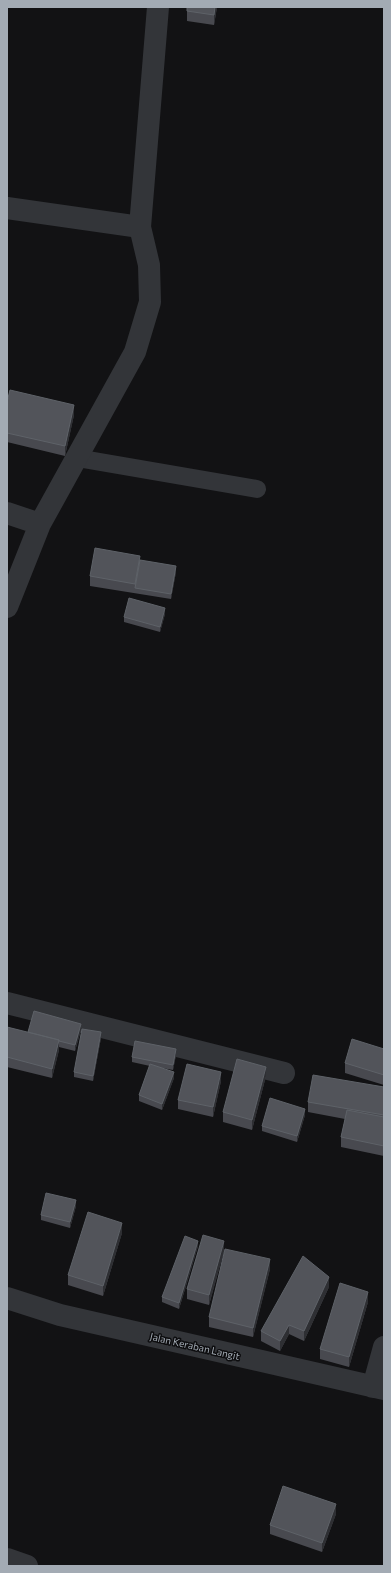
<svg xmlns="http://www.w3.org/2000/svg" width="391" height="1573" font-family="Commissioner,sans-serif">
  <rect width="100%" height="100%" fill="#121214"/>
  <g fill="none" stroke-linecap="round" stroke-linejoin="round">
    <path stroke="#333539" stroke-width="18" d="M 77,458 L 257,489"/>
    <path stroke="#333539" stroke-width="22" d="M 7,208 L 140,227
      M 7,513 L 40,524
      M 7,607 L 40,524 L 135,352 L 150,302 L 149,265 L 140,227 L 158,7
      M 7,1003 L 284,1073
      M 7,1298 L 60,1315 L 384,1389
      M 373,1387 L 384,1347
      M 7,1559 L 27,1566"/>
  </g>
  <path fill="#48494f" d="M 187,7 L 217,7 L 214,25 L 187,21 Z
    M 7,402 L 74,415 L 65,456 L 7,442 Z
    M 140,560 L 176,572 L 171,599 L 90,586 L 90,576 Z
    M 165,614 L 160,632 L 124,622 L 124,617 Z
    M 7,1027 L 28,1033 L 81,1030 L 75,1051 L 59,1047 L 59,1050 L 52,1078 L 7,1067 Z
    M 101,1038 L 93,1081 L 74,1077 L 74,1072 Z
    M 384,1049 L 384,1085 L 345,1073 L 345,1063 Z
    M 176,1055 L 173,1070 L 162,1068 L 174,1078 L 162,1110 L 139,1101 L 139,1095 L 150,1066 L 132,1062 L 132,1057 Z
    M 266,1076 L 252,1130 L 223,1122 L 223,1112 Z
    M 221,1081 L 213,1117 L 178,1109 L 178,1100 Z
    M 384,1087 L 384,1156 L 341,1147 L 341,1137 L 345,1119 L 308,1112 L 308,1102 Z
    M 305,1115 L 297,1142 L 262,1131 L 262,1126 Z
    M 76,1206 L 70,1228 L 41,1220 L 41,1215 Z
    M 122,1233 L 103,1296 L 68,1285 L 68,1275 Z
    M 198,1246 L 179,1309 L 162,1302 L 162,1297 Z
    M 224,1251 L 209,1305 L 187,1299 L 187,1289 Z
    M 270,1269 L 253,1337 L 209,1327 L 209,1317 Z
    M 329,1287 L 304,1341 L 289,1334 L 280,1351 L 261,1341 L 261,1331 Z
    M 368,1302 L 349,1367 L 320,1359 L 320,1349 Z
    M 336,1514 L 322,1552 L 270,1534 L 270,1525 Z"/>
  <path fill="#2e2f33" d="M 215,7 L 217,7 L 214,25 L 214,15 Z
    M 74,405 L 74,415 L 65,456 L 65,446 Z
    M 176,566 L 176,572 L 171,599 L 171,594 Z
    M 165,608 L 165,614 L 160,632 L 160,627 Z
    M 81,1024 L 81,1030 L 75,1051 L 75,1045 Z
    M 101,1032 L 101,1038 L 93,1081 L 93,1076 Z
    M 59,1040 L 59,1050 L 52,1078 L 52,1069 Z
    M 176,1049 L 176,1055 L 173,1070 L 173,1065 Z
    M 266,1067 L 266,1076 L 252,1130 L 252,1120 Z
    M 174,1072 L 174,1078 L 162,1110 L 162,1104 Z
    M 221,1072 L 221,1081 L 213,1117 L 213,1107 Z
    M 305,1109 L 305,1115 L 297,1142 L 297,1136 Z
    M 76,1200 L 76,1206 L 70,1228 L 70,1222 Z
    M 122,1223 L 122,1233 L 103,1296 L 103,1286 Z
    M 198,1241 L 198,1246 L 179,1309 L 179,1303 Z
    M 224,1241 L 224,1251 L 209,1305 L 209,1295 Z
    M 270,1259 L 270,1269 L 253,1337 L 253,1328 Z
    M 329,1277 L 329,1287 L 304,1341 L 304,1331 Z
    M 368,1292 L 368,1302 L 349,1367 L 349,1357 Z
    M 289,1325 L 289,1334 L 280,1351 L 280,1341 Z
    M 336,1504 L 336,1514 L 322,1552 L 322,1543 Z"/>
  <path fill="#52545a" stroke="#5e6268" d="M 187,7 L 215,7 L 214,15 L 187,11 Z
    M 10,390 L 74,405 L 65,446 L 7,433 L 7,402 Z
    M 95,548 L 140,556 L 135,584 L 90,576 Z
    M 140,560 L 176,566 L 171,594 L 135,588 Z
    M 129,598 L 165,608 L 160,627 L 124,617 Z
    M 34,1011 L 81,1024 L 75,1045 L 59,1041 L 59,1040 L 28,1032 Z
    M 7,1027 L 59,1040 L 52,1069 L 7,1057 Z
    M 82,1029 L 101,1032 L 93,1076 L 74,1072 Z
    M 352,1039 L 384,1049 L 384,1075 L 345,1063 Z
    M 135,1041 L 176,1049 L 173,1065 L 132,1057 Z
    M 237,1059 L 266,1067 L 252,1120 L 223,1112 Z
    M 150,1064 L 174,1072 L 162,1104 L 139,1095 Z
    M 187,1064 L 221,1072 L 213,1107 L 178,1100 Z
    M 313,1075 L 384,1087 L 384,1115 L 308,1102 Z
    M 270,1098 L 305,1109 L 297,1136 L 262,1126 Z
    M 347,1110 L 384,1117 L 384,1146 L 341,1137 Z
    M 46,1193 L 76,1200 L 70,1222 L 41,1215 Z
    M 88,1212 L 122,1223 L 103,1286 L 68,1275 Z
    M 203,1235 L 224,1241 L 209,1295 L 187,1289 Z
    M 185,1236 L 198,1241 L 179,1303 L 162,1297 Z
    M 225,1249 L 270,1259 L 253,1328 L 209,1317 Z
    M 303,1256 L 329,1277 L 304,1331 L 289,1325 L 280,1341 L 261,1331 Z
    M 340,1283 L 368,1292 L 349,1357 L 320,1349 Z
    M 283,1486 L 336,1504 L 322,1543 L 270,1525 Z"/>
  <g text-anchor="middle" stroke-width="3" stroke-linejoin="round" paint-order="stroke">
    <g font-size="10" fill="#a3abb4" stroke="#0d0d0f">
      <text transform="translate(195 1346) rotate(13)" y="4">Jalan Keraban Langit</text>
    </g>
  </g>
  <rect width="391" height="1573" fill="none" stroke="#a3abb4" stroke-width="16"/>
</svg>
